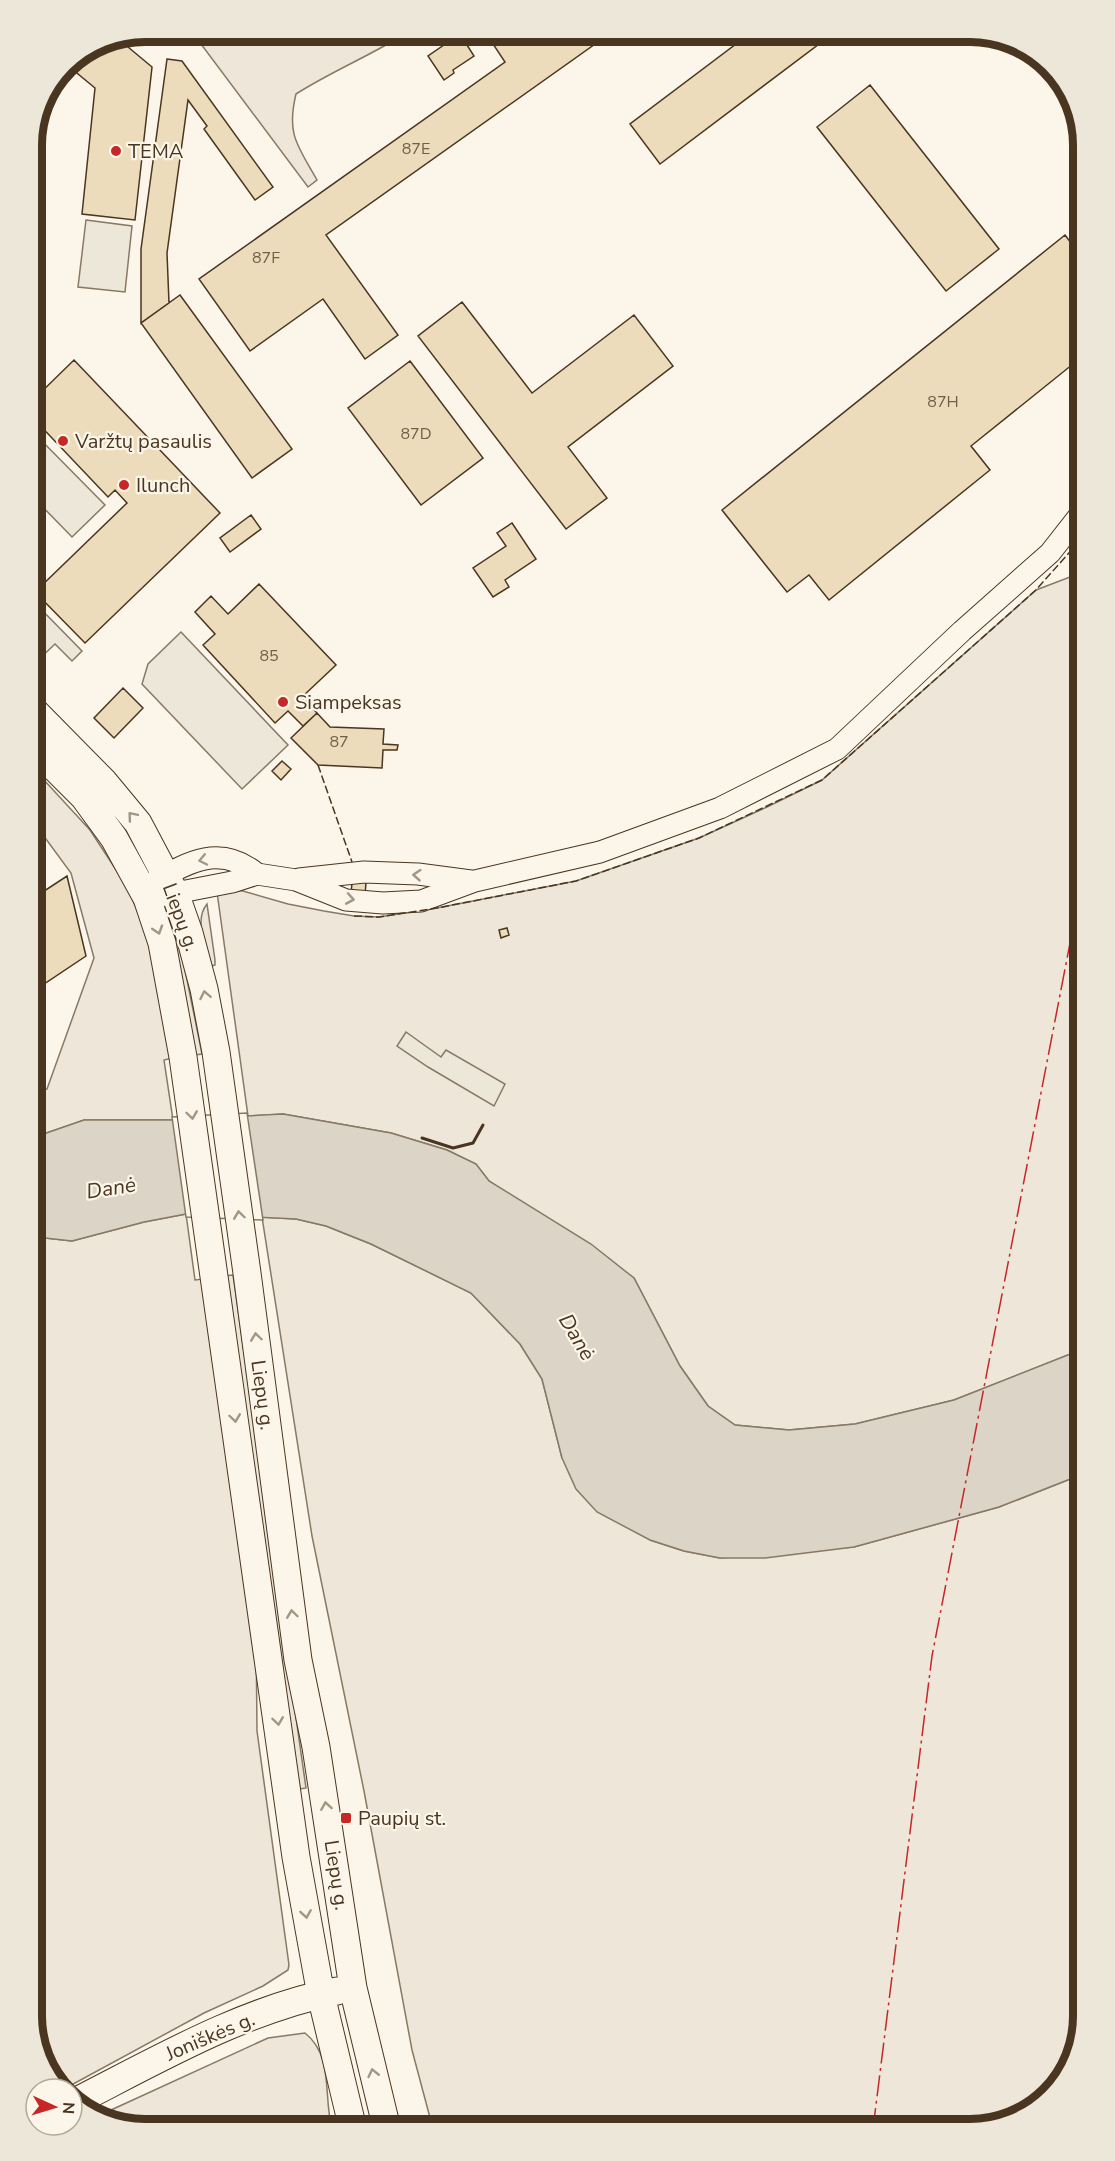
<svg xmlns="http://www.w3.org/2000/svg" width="1115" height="2161" font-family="'Nunito Sans',sans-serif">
  <rect width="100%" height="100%" fill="#fbf6e9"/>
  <path fill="#ede6d9" stroke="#887966" stroke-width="1.5" d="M 192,32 L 408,32 C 372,55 332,71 296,94 C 286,135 298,146 317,180 L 308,187 Z
    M 1083,572 L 1083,1349 L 954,1400 L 855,1424 L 789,1430 L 735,1425 L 708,1406 L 680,1366 L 634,1278 L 489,1181 L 476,1164 L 447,1150 L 391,1133 L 283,1114 L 248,1116 L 217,892 L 231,890 L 243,891 L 288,904 L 324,911 L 354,916 L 379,917 L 437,908 L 576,881 L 699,838 L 767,807 L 822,780 L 1036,590 Z
    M 32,767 L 90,830 L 128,888 L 140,918 L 154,958 L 173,1058 L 164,1060 L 173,1120 L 84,1120 L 32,1138 L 32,1096 L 47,1089 L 94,958 L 71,873 L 32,820 Z
    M 207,904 L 215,960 L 215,965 L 212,966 C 207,948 193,921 207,904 Z
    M 176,925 L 202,1054 L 195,1055 L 169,927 Z
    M 186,1214 L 195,1280 L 203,1279 L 256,1632 L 257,1731 L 289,1965 L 288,1970 L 263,1986 L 204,2013 L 64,2089 L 40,2060 L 32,2016 L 32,1239 L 36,1237 L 72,1241 L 144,1222 Z
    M 262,1217 L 296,1219 L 326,1226 L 371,1244 L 471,1293 L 520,1344 L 542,1379 L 562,1458 L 650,1540 L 684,1551 L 720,1558 L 854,1547 L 999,1507 L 1083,1474 L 1083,2016 L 1064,2079 L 1014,2121 L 970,2129 L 433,2129 L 412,2050 L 364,1791 L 312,1536 Z
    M 233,1275 L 306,1788 L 300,1789 L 224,1276 Z
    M 305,2033 C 334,2056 323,2096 332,2129 L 138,2129 L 98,2116 L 268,2038 Z"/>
  <path fill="#ede7d9" stroke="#887966" stroke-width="1.5" d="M 86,220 L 132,226 L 125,292 L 78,287 Z
    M 32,431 L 105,505 L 72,537 L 32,496 L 32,467 L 39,460 L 32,452 Z
    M 32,600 L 82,651 L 72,661 L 55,644 L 32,666 Z
    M 181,632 L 288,745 L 242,789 L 142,684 L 148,664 Z
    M 406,1032 L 441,1057 L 446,1050 L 505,1084 L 494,1106 L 428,1067 L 397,1046 Z"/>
  <path fill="#dcd4c6" stroke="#887966" stroke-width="1.5" d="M 283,1114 L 391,1133 L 447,1150 L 476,1164 L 489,1181 L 591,1244 L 634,1278 L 680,1366 L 708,1406 L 735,1425 L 789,1430 L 855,1424 L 954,1400 L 1083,1349 L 1083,1474 L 999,1507 L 854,1547 L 765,1558 L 720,1558 L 684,1551 L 650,1540 L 597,1512 L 576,1489 L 562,1458 L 542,1379 L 520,1344 L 471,1293 L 371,1244 L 326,1226 L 296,1219 L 186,1214 L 144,1222 L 72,1241 L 36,1237 L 32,1239 L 32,1138 L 84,1120 L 173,1120 Z"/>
  <path fill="#fbf6e9" stroke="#887966" stroke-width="1.5" d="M 247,1113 L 263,1220 L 186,1217 L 172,1117 Z"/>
  <path fill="#ecdcbc" stroke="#4a3520" stroke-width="1.5" d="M 510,32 L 612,32 L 326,235 L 398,335 L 365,359 L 323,299 L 250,351 L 199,279 L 505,62 L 493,44 Z
    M 752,32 L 835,32 L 660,164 L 630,124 Z
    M 460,34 L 474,56 L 453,70 L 454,73 L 444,80 L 428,56 Z
    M 116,37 L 152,67 L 135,220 L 82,214 L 95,88 L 66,64 L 102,40 Z
    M 167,59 L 182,61 L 273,187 L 255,200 L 204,129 L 207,126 L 188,100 L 167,253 L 169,303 L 141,323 L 141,249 Z
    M 870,85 L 999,249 L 946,291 L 817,127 Z
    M 1065,235 L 1083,259 L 1083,356 L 971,446 L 990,470 L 829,600 L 809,575 L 787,592 L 722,510 Z
    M 180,295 L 292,449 L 252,478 L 141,323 Z
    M 462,302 L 532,393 L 634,315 L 673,366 L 568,447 L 607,498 L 566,529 L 418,336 Z
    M 74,360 L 220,513 L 85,643 L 35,592 L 127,503 L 115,490 L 108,497 L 32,417 L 32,401 Z
    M 410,361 L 483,458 L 421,505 L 348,408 Z
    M 251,515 L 261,529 L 230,552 L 220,538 Z
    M 512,523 L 536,559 L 505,580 L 509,587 L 493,597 L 473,568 L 506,546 L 497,533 Z
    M 259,584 L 336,665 L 302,697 L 317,713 L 303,726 L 288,711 L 275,723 L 203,645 L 215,634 L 195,612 L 211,596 L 228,614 Z
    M 123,688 L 143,708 L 114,738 L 94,718 Z
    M 317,713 L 330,727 L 384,729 L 383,744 L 398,745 L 397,750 L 383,750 L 382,768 L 318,765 L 291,738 Z
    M 282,761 L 291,769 L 281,780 L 272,771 Z
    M 67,876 L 86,956 L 32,992 L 32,899 Z
    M 352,882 L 366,882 L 365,896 L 351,895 Z
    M 507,928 L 509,935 L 501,938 L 499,930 Z"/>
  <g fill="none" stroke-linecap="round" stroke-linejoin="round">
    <g stroke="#4a3520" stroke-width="23">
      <path id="minor" d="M 299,879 L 364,872 L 418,874 L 471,881
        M 154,882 C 189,861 221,844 257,874
        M 160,896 L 232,882 L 257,874 L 296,880 L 346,900 L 383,903 L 421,901 L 475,881 L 600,852 L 720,808 L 837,749 L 962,631 L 1050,553 L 1083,511"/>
    </g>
    <g stroke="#4a3520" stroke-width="29">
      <path id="major" d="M 32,709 L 104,782 L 138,823 L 175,893 L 189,933 L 204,989 L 216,1052 L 247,1273 L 298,1660 L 316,1747 L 353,1988 L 387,2129
        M 32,745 L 84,797 L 114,838 L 147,898 L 162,943 L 183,1057 L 296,1857 L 321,1995 L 353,2129
        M 75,2102 C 159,2059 243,2010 337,1991"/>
    </g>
    <use href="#minor" stroke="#fbf6e9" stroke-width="21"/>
    <use href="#major" stroke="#fbf6e9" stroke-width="27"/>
    <path stroke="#4a3520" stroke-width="1.5" stroke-dasharray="8 3" stroke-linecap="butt" d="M 318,765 L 352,862
      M 354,916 L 379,917 L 437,908 L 576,881 L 699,838 L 822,780 L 1036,590 L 1083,537"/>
    <path stroke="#4a3520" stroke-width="3" d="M 422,1138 L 453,1148 L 473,1143 L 483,1125"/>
    <path stroke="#c62828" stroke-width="1.5" stroke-dasharray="21 4.5 3 4.5" stroke-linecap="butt" d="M 873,2129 L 932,1656 L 1083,876"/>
  </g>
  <defs><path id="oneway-chevron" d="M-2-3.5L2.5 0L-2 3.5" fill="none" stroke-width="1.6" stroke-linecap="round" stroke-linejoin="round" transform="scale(1.5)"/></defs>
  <g stroke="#a29684">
    <use href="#oneway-chevron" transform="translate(132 816) rotate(-130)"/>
    <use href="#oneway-chevron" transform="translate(203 860) rotate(168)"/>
    <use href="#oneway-chevron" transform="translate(417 875) rotate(-176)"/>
    <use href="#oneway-chevron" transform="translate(350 899) rotate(10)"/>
    <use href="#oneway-chevron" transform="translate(158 930) rotate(72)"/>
    <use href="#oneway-chevron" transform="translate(205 995) rotate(-101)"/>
    <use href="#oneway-chevron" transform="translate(192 1115) rotate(82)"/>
    <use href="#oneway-chevron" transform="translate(239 1215) rotate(-98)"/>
    <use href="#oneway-chevron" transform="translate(256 1337) rotate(-98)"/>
    <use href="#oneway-chevron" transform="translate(235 1418) rotate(82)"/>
    <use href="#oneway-chevron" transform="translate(292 1614) rotate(-98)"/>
    <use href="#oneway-chevron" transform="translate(278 1721) rotate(82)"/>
    <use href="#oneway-chevron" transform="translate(326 1806) rotate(-99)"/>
    <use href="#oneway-chevron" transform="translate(306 1914) rotate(81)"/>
    <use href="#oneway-chevron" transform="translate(373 2073) rotate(-103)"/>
  </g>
  <g fill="#c62828" stroke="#fbf6e9" stroke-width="2">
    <circle cx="116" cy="151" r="6"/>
    <circle cx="63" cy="441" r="6"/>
    <circle cx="124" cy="485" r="6"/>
    <circle cx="283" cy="702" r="6"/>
    <rect x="340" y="1812" width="12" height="12" rx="3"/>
  </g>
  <g text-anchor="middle" stroke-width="4.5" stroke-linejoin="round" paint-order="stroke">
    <g font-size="16" fill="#725f47">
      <text x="416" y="154">87E</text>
      <text x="266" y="263">87F</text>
      <text x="943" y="407">87H</text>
      <text x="416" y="439">87D</text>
      <text x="269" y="661">85</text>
      <text x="339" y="747">87</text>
    </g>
    <g font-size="20" fill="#4a3520" stroke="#fbf6e9" text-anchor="start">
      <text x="128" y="158">TEMA</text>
      <text x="75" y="448">Varžtų pasaulis</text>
      <text x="136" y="492">Ilunch</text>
      <text x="295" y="709">Siampeksas</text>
      <text x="358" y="1825">Paupių st.</text>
    </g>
    <g font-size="20" fill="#4a3520" stroke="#fbf6e9">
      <text transform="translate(181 917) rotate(70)" y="7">Liepų g.</text>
      <text transform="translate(263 1395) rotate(82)" y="7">Liepų g.</text>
      <text transform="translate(337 1875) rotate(81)" y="7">Liepų g.</text>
      <text transform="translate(210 2036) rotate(-23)" y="7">Joniškės g.</text>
    </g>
    <g font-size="21" font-style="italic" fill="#4a3520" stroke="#fbf6e9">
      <text transform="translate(111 1188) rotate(-9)" y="7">Danė</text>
      <text transform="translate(577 1337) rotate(59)" y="7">Danė</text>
    </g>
  </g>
  <path d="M0 0H1115V2161H0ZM145 42H970A103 103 0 0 1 1073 145V2016A103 103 0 0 1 970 2119H145A103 103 0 0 1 42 2016V145A103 103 0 0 1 145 42Z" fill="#ede7d9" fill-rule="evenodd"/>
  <path fill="none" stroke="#4a3520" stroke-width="8" d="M145 42H970A103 103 0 0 1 1073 145V2016A103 103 0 0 1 970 2119H145A103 103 0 0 1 42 2016V145A103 103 0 0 1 145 42Z"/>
  <g transform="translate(54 2107) rotate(94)"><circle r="28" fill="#fbf6e9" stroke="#b4a999" stroke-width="1.5"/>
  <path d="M0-4.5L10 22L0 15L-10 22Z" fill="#c62828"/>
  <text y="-9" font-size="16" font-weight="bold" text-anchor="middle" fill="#4a3520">N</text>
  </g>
</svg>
